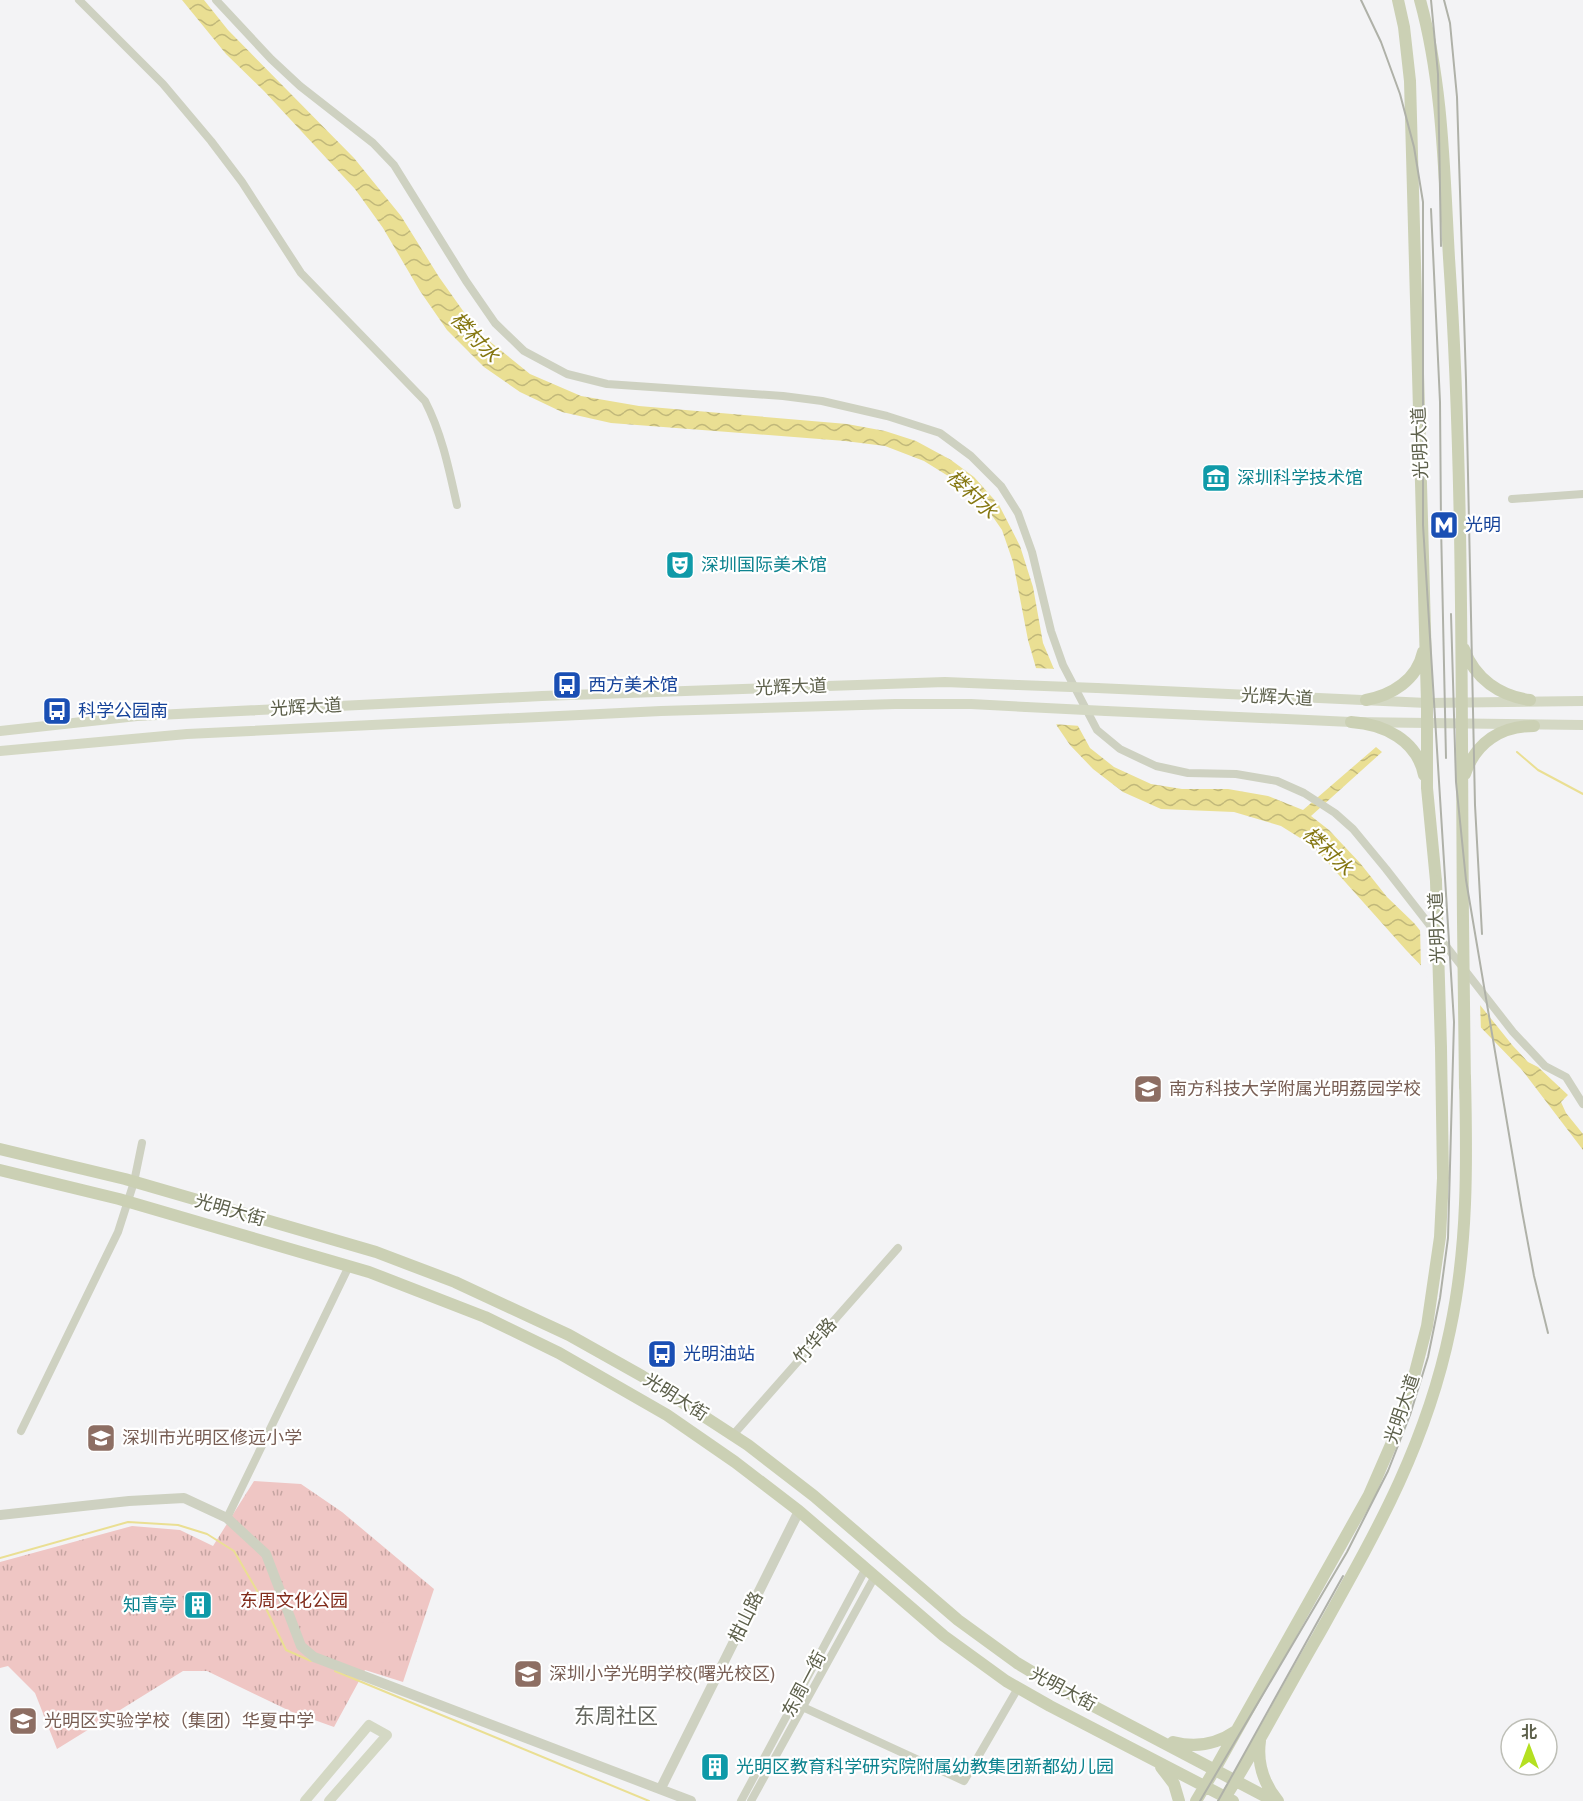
<svg xmlns="http://www.w3.org/2000/svg" width="1583" height="1801" font-family="'Archivo Narrow','Noto Sans SC',sans-serif">
  <defs>
    <pattern id="park-tufts" width="24" height="20" patternUnits="userSpaceOnUse" patternTransform="scale(1.5)"><rect width="24" height="20" fill="#efc6c4"/><path d="M3 7l-1-3M5 7V3M7 7l1-3M15 17l-1-3M17 17v-4M19 17l1-3" fill="none" stroke="#c5a4a1"/></pattern>
    <pattern id="water-waves" width="16" height="10" patternUnits="userSpaceOnUse" patternTransform="scale(1.5)"><rect width="16" height="10" fill="#eadf93"/><path d="M0 5q4-4 8 0t8 0" fill="none" stroke="#c1b87a"/></pattern>
  </defs>
  <rect width="100%" height="100%" fill="#f3f3f5"/>
  <path fill="url(#park-tufts)" d="M 254,1481 L 301,1484 L 342,1512 L 434,1589 L 403,1682 L 365,1670 L 334,1727 L 292,1712 L 207,1671 L 183,1671 L 57,1749 L 35,1693 L 8,1666 L 0,1668 L 0,1562 L 132,1526 L 180,1530 L 213,1546 Z"/>
  <path fill="#efc6c4" d="M 374,1622 L 398,1623 L 398,1658 L 374,1658 Z"/>
  <path fill="url(#water-waves)" d="M 182,0 L 204,0 L 228,30 L 354,158 L 401,216 L 439,277 L 478,332 L 530,374 L 581,396 L 639,406 L 847,424 L 885,431 L 916,441 L 951,460 L 974,477 L 999,505 L 1020,546 L 1033,587 L 1043,643 L 1078,726 L 1090,748 L 1114,767 L 1151,784 L 1182,789 L 1228,789 L 1268,796 L 1303,810 L 1376,747 L 1382,752 L 1311,816 L 1329,830 L 1360,863 L 1387,897 L 1414,923 L 1513,1046 L 1528,1062 L 1538,1067 L 1568,1095 L 1561,1102 L 1566,1113 L 1583,1134 L 1583,1150 L 1522,1070 L 1406,950 L 1313,846 L 1281,826 L 1234,812 L 1161,809 L 1123,792 L 1093,769 L 1070,745 L 1057,726 L 1036,668 L 1028,640 L 1013,562 L 1002,530 L 984,504 L 961,484 L 924,461 L 885,446 L 845,441 L 611,423 L 562,412 L 520,392 L 484,367 L 447,330 L 420,291 L 383,228 L 355,189 L 264,91 L 226,54 Z"/>
  <path fill="#f3f3f5" d="M 1033,668 L 1059,669 L 1081,726 L 1053,724 Z
    M 1420,926 L 1480,1000 L 1481,1032 L 1421,971 Z"/>
  <g fill="none" stroke-linecap="round" stroke-linejoin="round">
    <path stroke="#eadf93" stroke-width="2" d="M 1517,752 L 1538,770 L 1583,794
      M 0,1558 L 128,1522 L 178,1525 L 207,1534 L 234,1551 L 260,1596 L 286,1650 L 311,1661
      M 335,1671 L 649,1801"/>
    <path stroke="#ced1c1" stroke-width="8" d="M 79,0 L 163,84 L 211,141 L 242,182 L 301,273 L 425,401 C 442,434 449,469 457,505
      M 216,0 L 271,59 L 300,86 L 373,143 L 394,165 L 466,281 L 495,323 L 524,351 L 567,374 L 607,384 L 783,396 L 822,401 L 887,416 L 940,433 L 971,456 L 1001,486 L 1018,513 L 1032,552 L 1051,631 L 1063,665 L 1097,730 L 1120,749 L 1156,766 L 1188,773 L 1236,774 L 1277,781 L 1304,793 L 1335,813 L 1353,829 L 1386,869 L 1513,1032 L 1545,1066 L 1566,1077 L 1583,1104
      M 1512,499 L 1583,494
      M 21,1431 L 118,1232 L 134,1182 L 142,1143
      M 733,1435 L 898,1248
      M 227,1518 L 349,1266
      M 794,1703 L 964,1781 L 1018,1688
      M 741,1801 L 866,1568
      M 751,1801 L 875,1576"/>
    <path stroke="#ced1c1" stroke-width="10" d="M 0,1515 L 129,1501 L 184,1498 L 227,1518 L 266,1554 L 301,1646 L 314,1657 L 691,1801
      M 661,1788 L 799,1511"/>
    <path stroke="#d4d8c4" stroke-width="10" d="M 1097,688 L 1427,703 L 1583,701
      M 1106,711 L 1351,722 L 1583,725
      M 0,731 L 137,716 L 542,696 L 945,682 L 1018,685
      M 0,751 L 187,734 L 661,711 L 895,704 L 971,704 L 1026,707
      M 305,1801 L 369,1725 L 387,1735 L 329,1801"/>
    <path stroke="#cbd0b4" stroke-width="12" d="M 1398,0 L 1404,27 L 1410,81 L 1427,703 L 1427,788 L 1436,881
      M 1420,0 C 1443,83 1444,172 1449,258 C 1464,478 1461,700 1463,921
      M 1464,649 C 1475,679 1500,696 1530,700
      M 1366,700 C 1392,695 1417,680 1423,652
      M 1351,722 C 1384,724 1417,740 1424,775
      M 1465,774 C 1476,742 1501,726 1534,726
      M 0,1149 L 125,1179 L 376,1252 L 455,1282 L 569,1335 L 642,1376 L 748,1445 L 814,1496 L 958,1620 L 1017,1663 L 1059,1688 L 1274,1801
      M 0,1170 L 119,1199 L 369,1272 L 485,1317 L 559,1353 L 667,1415 L 735,1462 L 799,1511 L 944,1636 L 1006,1681 L 1050,1706 L 1233,1801
      M 1260,1741 C 1257,1763 1264,1784 1278,1801
      M 1173,1742 C 1195,1748 1217,1744 1236,1731
      M 1161,1767 L 1174,1784 L 1179,1801
      M 1196,1801 L 1215,1769 L 1369,1495 L 1393,1440 L 1412,1384 L 1427,1326 L 1440,1237 L 1443,1178 L 1441,1048
      M 1223,1801 C 1257,1747 1286,1691 1318,1636 C 1375,1534 1426,1446 1450,1330 C 1468,1246 1467,1162 1465,1077"/>
    <path stroke="#afb1a8" stroke-width="2" d="M 1431,0 L 1438,74 L 1441,246
      M 1444,0 L 1450,23 L 1457,97 L 1466,380 L 1475,805 L 1482,934
      M 1431,209 L 1440,402 L 1441,525 L 1446,758
      M 1451,614 L 1456,782 L 1466,880 L 1522,1211 L 1534,1276 L 1548,1333
      M 1200,1801 L 1347,1552 L 1388,1471 L 1410,1415 L 1428,1357 L 1440,1298 L 1448,1238 L 1454,1022 L 1423,525 L 1423,202 L 1414,147 L 1400,94 L 1381,42 L 1361,0
      M 1218,1801 L 1343,1576"/>
    <path stroke="#d4d8c4" stroke-width="10" d="M 1018,685 L 1097,688
      M 1026,707 L 1106,711"/>
    <path stroke="#cbd0b4" stroke-width="12" d="M 1436,881 L 1441,1048
      M 1463,921 L 1465,1087"/>
  </g>
  <defs>
    <g id="museum-square" transform="scale(1.5)"><rect x="-9" y="-9" width="18" height="18" rx="4" fill="#0f9aa8" stroke="#fff"/><path d="M0-6L6-3V-2H-6V-3ZM-5-1h2V3h-2ZM-1-1h2V3h-2ZM3-1h2V3H3ZM-6 4H6V6H-6Z" fill="#fff"/></g>
    <g id="metro-square" transform="scale(1.5)"><rect x="-9" y="-9" width="18" height="18" rx="4" fill="#1a4fb4" stroke="#fff"/><path d="M-5.5 5V-5H-3L0 0L3-5H5.5V5H3V-.5L0 4L-3-.5V5Z" fill="#fff"/></g>
    <g id="theatre-square" transform="scale(1.5)"><rect x="-9" y="-9" width="18" height="18" rx="4" fill="#0f9aa8" stroke="#fff"/><path d="M-5-5.5Q0-4 5-5.5V0Q5 5 0 6Q-5 5-5 0ZM-3.3-2.5H-1v1.5H-3.3ZM1-2.5H3.3v1.5H1ZM-2.8 1Q0 5.5 2.8 1Z" fill="#fff"/></g>
    <g id="bus-square" transform="scale(1.5)"><rect x="-9" y="-9" width="18" height="18" rx="4" fill="#1a4fb4" stroke="#fff"/><path d="M-5-6H5V4H4V6H2V4H-2V6H-4V4H-5ZM-3.5-4V0h7V-4ZM-3.5 1.2v1.5H-2V1.2ZM2 1.2v1.5H3.5V1.2Z" fill="#fff"/></g>
    <g id="school-square" transform="scale(1.5)"><rect x="-9" y="-9" width="18" height="18" rx="4" fill="#8d6e63" stroke="#fff"/><path d="M0-5L7-2L0 1L-7-2ZM-4 1L0 2.5L4 1V4Q0 6-4 4Z" fill="#fff"/></g>
    <g id="building-square" transform="scale(1.5)"><rect x="-9" y="-9" width="18" height="18" rx="4" fill="#0f9aa8" stroke="#fff"/><path d="M-4-6H4V6H1V3H-1V6H-4ZM-2.5-4.3h1.7v1.8h-1.7ZM.8-4.3h1.7v1.8H.8ZM-2.5-1h1.7V.8h-1.7ZM.8-1h1.7V.8H.8Z" fill="#fff"/></g>
  </defs>
  <g fill-rule="evenodd">
    <use href="#museum-square" x="1216" y="478"/>
    <use href="#metro-square" x="1444" y="525"/>
    <use href="#theatre-square" x="680" y="565"/>
    <use href="#bus-square" x="567" y="685"/>
    <use href="#bus-square" x="57" y="711"/>
    <use href="#school-square" x="1148" y="1089"/>
    <use href="#bus-square" x="662" y="1354"/>
    <use href="#school-square" x="101" y="1438"/>
    <use href="#building-square" x="198" y="1605"/>
    <use href="#school-square" x="528" y="1674"/>
    <use href="#school-square" x="23" y="1721"/>
    <use href="#building-square" x="715" y="1767"/>
  </g>
  <g text-anchor="middle" stroke-width="4.5" stroke-linejoin="round" paint-order="stroke">
    <g font-size="18" fill="#5d604b" stroke="#fff">
      <text transform="translate(1420 443) rotate(-92)" y="6">光明大道</text>
      <text transform="translate(791 687) rotate(-2)" y="6">光辉大道</text>
      <text transform="translate(1277 697) rotate(3)" y="6">光辉大道</text>
      <text transform="translate(306 707) rotate(-3)" y="6">光辉大道</text>
      <text transform="translate(1437 928) rotate(-92)" y="6">光明大道</text>
      <text transform="translate(230 1210) rotate(16)" y="6">光明大街</text>
      <text transform="translate(815 1341) rotate(-49)" y="6">竹华路</text>
      <text transform="translate(676 1397) rotate(32)" y="6">光明大街</text>
      <text transform="translate(1402 1409) rotate(-71)" y="6">光明大道</text>
      <text transform="translate(746 1617) rotate(-64)" y="6">柑山路</text>
      <text transform="translate(804 1684) rotate(-62)" y="6">东周一街</text>
      <text transform="translate(1063 1689) rotate(28)" y="6">光明大街</text>
    </g>
    <g font-size="18" fill="#0d838f" stroke="#fff" text-anchor="start">
      <text x="1237" y="484">深圳科学技术馆</text>
      <text x="701" y="571">深圳国际美术馆</text>
      <text x="177" y="1611" text-anchor="end">知青亭</text>
      <text x="736" y="1773">光明区教育科学研究院附属幼教集团新都幼儿园</text>
    </g>
    <g font-size="18" fill="#164399" stroke="#fff" text-anchor="start">
      <text x="1465" y="531">光明</text>
      <text x="588" y="691">西方美术馆</text>
      <text x="78" y="717">科学公园南</text>
      <text x="683" y="1360">光明油站</text>
    </g>
    <g font-size="18" fill="#785e54" stroke="#fff" text-anchor="start">
      <text x="1169" y="1095">南方科技大学附属光明荔园学校</text>
      <text x="122" y="1444">深圳市光明区修远小学</text>
      <text x="549" y="1680">深圳小学光明学校(曙光校区)</text>
      <text x="44" y="1727">光明区实验学校（集团）华夏中学</text>
    </g>
    <g font-size="18" fill="#812c1b" stroke="#fff">
      <text x="294" y="1607">东周文化公园</text>
    </g>
    <g font-size="20" font-style="italic" fill="#857711" stroke="#fff">
      <text transform="translate(475 337) rotate(47)" y="7">楼村水</text>
      <text transform="translate(972 494) rotate(44)" y="7">楼村水</text>
      <text transform="translate(1328 851) rotate(44)" y="7">楼村水</text>
    </g>
    <g font-size="21" fill="#65675f" stroke="#fff">
      <text x="616" y="1723">东周社区</text>
    </g>
  </g>
  <g transform="translate(1529 1747)"><circle r="28" fill="#ffffff" stroke="#bebfb7" stroke-width="1.5"/>
  <path d="M0-4.5L10 22L0 15L-10 22Z" fill="#b4e021"/>
  <text y="-9" font-size="16" font-weight="bold" text-anchor="middle" fill="#5d604b">北</text>
  </g>
</svg>
